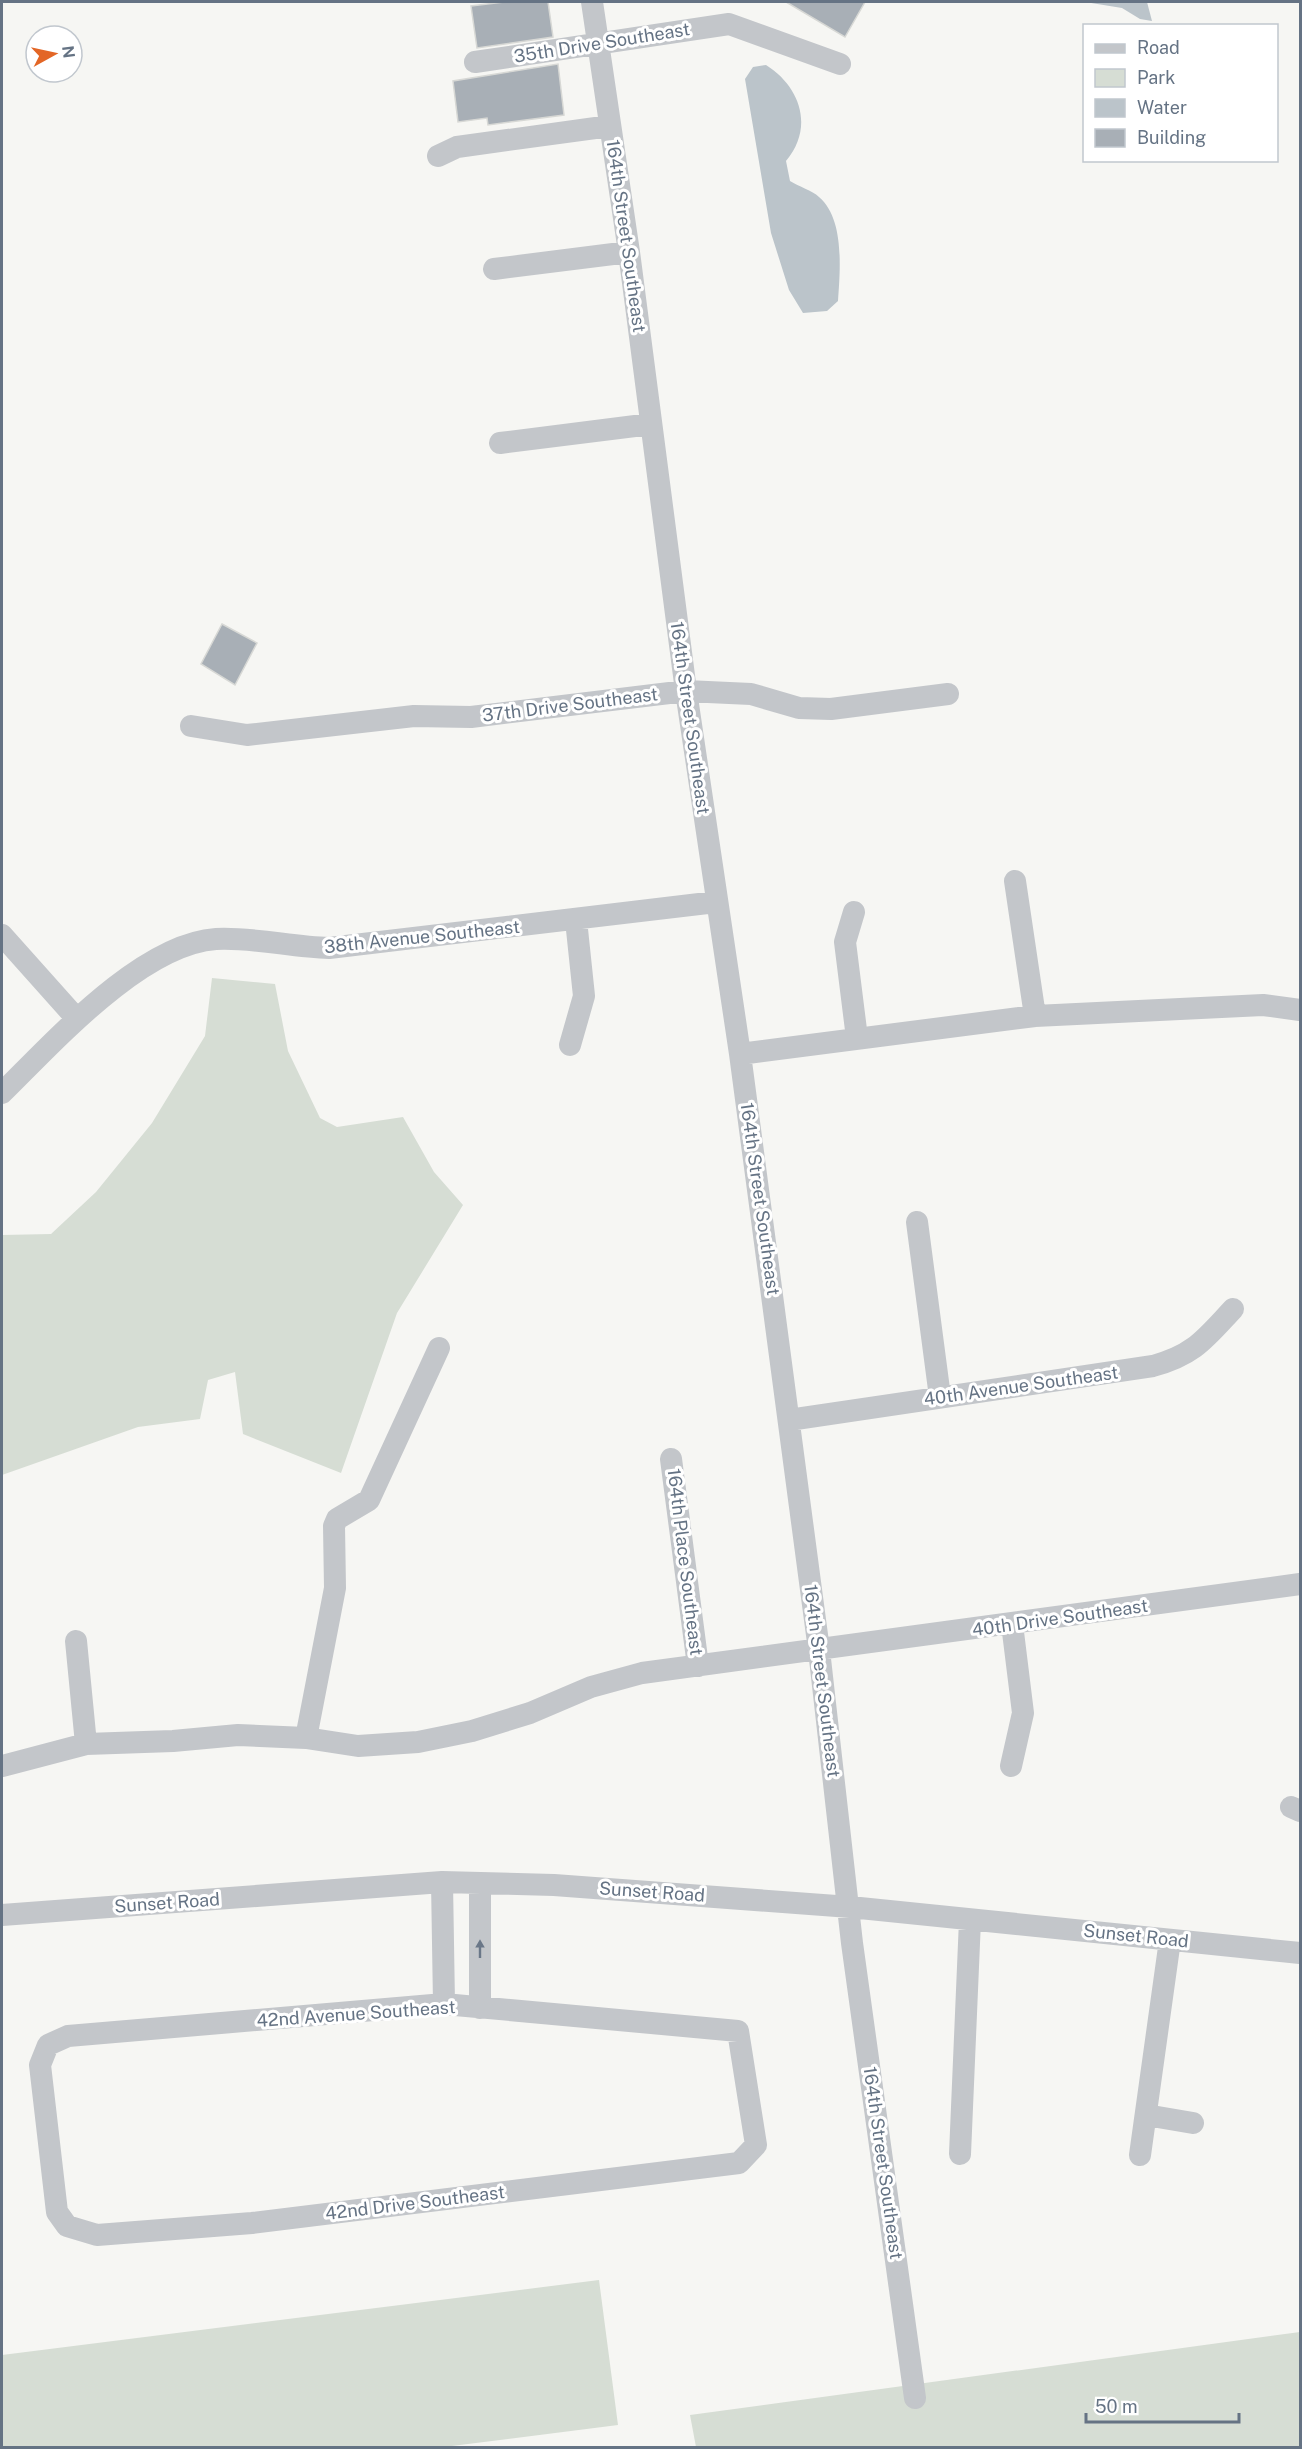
<svg xmlns="http://www.w3.org/2000/svg" width="1302" height="2449" font-family="'Public Sans',sans-serif">
  <rect width="100%" height="100%" fill="#f6f6f3"/>
  <path fill="#d6ddd4" d="M 212,978 L 275,984 L 288,1051 L 320,1118 L 337,1127 L 403,1117 L 434,1172 L 463,1205 L 397,1313 L 341,1473 L 243,1434 L 235,1372 L 208,1380 L 200,1419 L 138,1427 L 2,1475 L 2,1235 L 51,1234 L 96,1192 L 152,1123 L 205,1036 Z
    M 599,2280 L 618,2425 L 436,2448 L 2,2447 L 2,2355 Z
    M 1300,2332 L 1300,2447 L 696,2447 L 690,2415 Z"/>
  <path fill="#bbc4ca" d="M 1085,2 L 1147,2 L 1152,21 L 1140,19 L 1122,8 Z
    M 766,65 C 801,87 814,128 786,161 L 790,181 C 799,187 812,190 819,197 C 845,219 840,271 838,301 L 827,311 L 803,313 L 789,290 L 771,233 L 745,79 L 753,67 Z"/>
  <path fill="#a8afb6" stroke="#d7d8d5" stroke-width="1.5" d="M 504,2 L 548,2 L 553,37 L 477,48 L 471,6 Z
    M 786,2 L 865,2 L 845,37 Z
    M 558,64 L 564,115 L 488,125 L 487,118 L 458,122 L 453,81 Z
    M 222,624 L 257,643 L 235,685 L 201,664 Z"/>
  <g fill="none" stroke-linecap="round" stroke-linejoin="round">
    <path stroke="#c3c6ca" stroke-width="22" d="M 592,2 L 629,252 L 686,691 L 740,1054 L 819,1650 L 852,1943 L 915,2398
      M 475,62 L 729,24 L 840,64
      M 438,156 L 457,147 L 610,126
      M 494,269 L 629,252
      M 500,443 L 651,424
      M 191,726 L 247,735 L 414,716 L 471,717 L 686,691 L 751,694 L 799,708 L 831,709 L 948,694
      M 1015,881 L 1035,1016
      M 854,912 L 845,942 L 857,1038
      M 2,935 L 77,1019
      M 570,1045 L 584,996 L 576,920
      M 740,1054 L 1035,1016 L 1263,1005 L 1300,1010
      M 2,1093 C 53,1043 141,944 216,939 C 254,937 291,947 329,948 L 716,902
      M 917,1222 L 940,1397
      M 789,1420 L 1153,1366 C 1194,1355 1205,1339 1233,1309
      M 671,1459 L 698,1666
      M 76,1641 L 86,1744
      M 306,1738 L 335,1588 L 334,1526 L 337,1519 L 369,1500 L 439,1348
      M 2,1766 L 86,1744 L 173,1741 L 238,1735 L 306,1738 L 358,1746 L 418,1742 L 472,1731 L 530,1713 L 591,1687 L 642,1673 L 1300,1584
      M 1011,1766 L 1023,1713 L 1012,1624
      M 1291,1807 L 1300,1811
      M 442,1882 L 444,2004
      M 480,1883 L 480,2008
      M 2,1915 L 442,1882 L 554,1885 L 850,1907 L 1300,1953
      M 444,2004 L 738,2031 L 756,2145 L 739,2163 L 252,2223 L 97,2235 L 67,2226 L 57,2212 L 40,2065 L 48,2045 L 68,2036 Z
      M 1146,2115 L 1193,2123
      M 960,2154 L 970,1920
      M 1140,2155 L 1170,1940"/>
  </g>
  <defs><path id="oneway-solid" d="M-6-.8H1V-3.2L6.5 0L1 3.2V.8H-6Z" transform="scale(1.5)"/></defs>
  <use fill="#6a7788" href="#oneway-solid" transform="translate(480 1949) rotate(-90)"/>
  <g text-anchor="middle" stroke-width="6" stroke-linejoin="round" paint-order="stroke">
    <g font-size="18" fill="#657384" stroke="#fff">
      <text transform="translate(602 43) rotate(-9)" y="6">35th Drive Southeast</text>
      <text transform="translate(626 236) rotate(82)" y="6">164th Street Southeast</text>
      <text transform="translate(570 705) rotate(-7)" y="6">37th Drive Southeast</text>
      <text transform="translate(690 718) rotate(82)" y="6">164th Street Southeast</text>
      <text transform="translate(422 937) rotate(-6)" y="6">38th Avenue Southeast</text>
      <text transform="translate(760 1199) rotate(82)" y="6">164th Street Southeast</text>
      <text transform="translate(1021 1386) rotate(-8)" y="6">40th Avenue Southeast</text>
      <text transform="translate(685 1562) rotate(83)" y="6">164th Place Southeast</text>
      <text transform="translate(1060 1618) rotate(-8)" y="6">40th Drive Southeast</text>
      <text transform="translate(822 1681) rotate(83)" y="6">164th Street Southeast</text>
      <text transform="translate(652 1892) rotate(4)" y="6">Sunset Road</text>
      <text transform="translate(167 1903) rotate(-4)" y="6">Sunset Road</text>
      <text transform="translate(1136 1936) rotate(6)" y="6">Sunset Road</text>
      <text transform="translate(356 2014) rotate(-4)" y="6">42nd Avenue Southeast</text>
      <text transform="translate(883 2163) rotate(82)" y="6">164th Street Southeast</text>
      <text transform="translate(415 2203) rotate(-7)" y="6">42nd Drive Southeast</text>
    </g>
  </g>
  <rect width="1302" height="2449" fill="none" stroke="#657384" stroke-width="6"/>
  <rect x="1083" y="24" width="195" height="138" fill="#ffffff" stroke="#c1c7ce" stroke-width="1.5"/>
  <rect x="1095" y="44" width="30" height="9" fill="#c3c6ca" stroke="#c1c7ce" stroke-width="1.5"/>
  <text x="1137" y="54" font-size="18" fill="#657384">Road</text>
  <rect x="1095" y="69" width="30" height="18" fill="#d6ddd4" stroke="#c1c7ce" stroke-width="1.5"/>
  <text x="1137" y="84" font-size="18" fill="#657384">Park</text>
  <rect x="1095" y="99" width="30" height="18" fill="#bbc4ca" stroke="#c1c7ce" stroke-width="1.5"/>
  <text x="1137" y="114" font-size="18" fill="#657384">Water</text>
  <rect x="1095" y="129" width="30" height="18" fill="#a8afb6" stroke="#c1c7ce" stroke-width="1.5"/>
  <text x="1137" y="144" font-size="18" fill="#657384">Building</text>
  <g transform="translate(54 54) rotate(82)"><circle r="28" fill="#ffffff" stroke="#c1c7ce" stroke-width="1.5"/>
  <path d="M0-4.5L10 22L0 15L-10 22Z" fill="#e36626"/>
  <text y="-9" font-size="16" font-weight="bold" text-anchor="middle" fill="#657384">N</text>
  </g>
  <path d="M1086 2413v9h153v-9" fill="none" stroke="#657384" stroke-width="3"/>
  <text x="1095" y="2413" font-size="18" fill="#657384" stroke="#ffffff" stroke-width="4.5" paint-order="stroke">50 m</text>
</svg>
